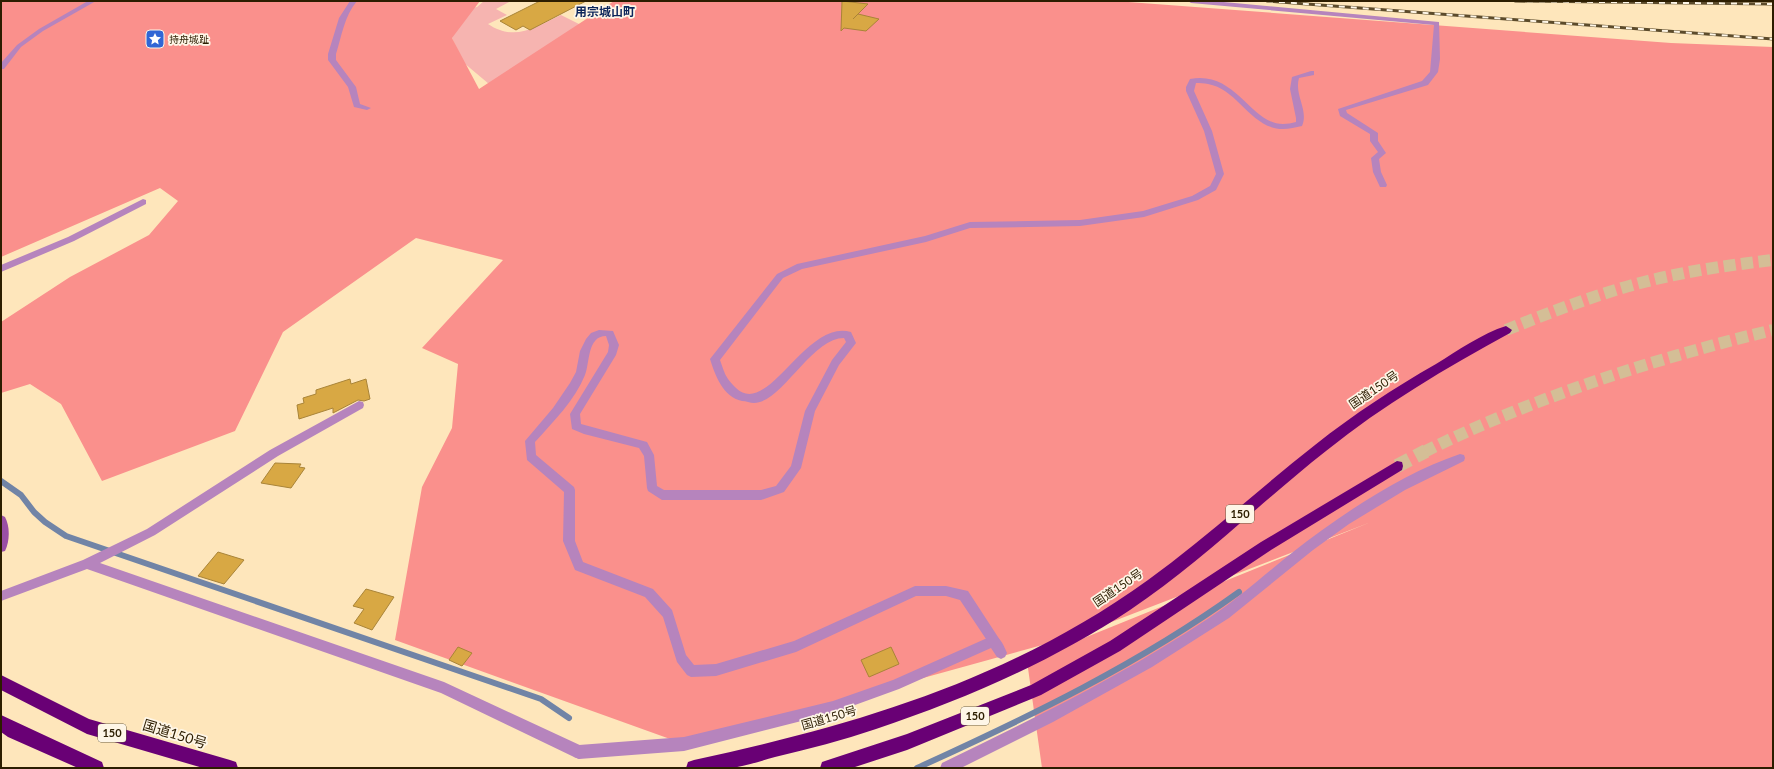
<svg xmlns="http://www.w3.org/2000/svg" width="1774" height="769" font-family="Lato,'Noto Sans JP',sans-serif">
  <rect width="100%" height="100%" fill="#fee6bb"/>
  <path fill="#f6b4b0" d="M 484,1 L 511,1 L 496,9 L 507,15 L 488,24 C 515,42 535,27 561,15 L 581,25 L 489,84 L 464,63 L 452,38 L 461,10 L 477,7 Z"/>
  <path fill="#fa908c" d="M 1,1 L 480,1 L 452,38 L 479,89 L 614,1 L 1115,1 L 1671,43 L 1773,47 L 1773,768 L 1042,768 L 1027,661 L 1371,522 L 1075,636 L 684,744 L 395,640 L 422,487 L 452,428 L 458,364 L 422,348 L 503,260 L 416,238 L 283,332 L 235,431 L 102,481 L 61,404 L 30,384 L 1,393 L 1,322 L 70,277 L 149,235 L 178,201 L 160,188 L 1,257 Z"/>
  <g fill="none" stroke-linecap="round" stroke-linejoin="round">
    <path stroke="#7184a6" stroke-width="6" d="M 1,481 L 21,495 L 34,512 L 45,522 L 66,536 L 541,699 L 569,718
      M 917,768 C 1029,717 1139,664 1239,592"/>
  </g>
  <path fill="#d8a844" stroke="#a98438" d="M 540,1 L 586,1 L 530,30 L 523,26 L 516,30 L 500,21 Z
    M 842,1 L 868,4 L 853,19 L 858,14 L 879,19 L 866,31 L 844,28 L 841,31 Z
    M 350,379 L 351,384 L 366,379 L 370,399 L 364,401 L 358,400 L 333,413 L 333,408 L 299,419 L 297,405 L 304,403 L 303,398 L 316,394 L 316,390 Z
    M 275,463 L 301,464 L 299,467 L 305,468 L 291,488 L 261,483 Z
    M 218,552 L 244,560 L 224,584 L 198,576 Z
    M 366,589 L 394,597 L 372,630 L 354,623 L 364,609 L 353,606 Z
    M 458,647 L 472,653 L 462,666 L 449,660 Z
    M 891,647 L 899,664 L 869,677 L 861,660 Z"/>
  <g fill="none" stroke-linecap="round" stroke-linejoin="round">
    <path stroke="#d4be96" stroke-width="12" stroke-dasharray="12 5.5" stroke-linecap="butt" d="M 1506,330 C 1551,312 1597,294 1644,282 C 1686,271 1730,265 1773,260
      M 1424,452 C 1532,398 1656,358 1773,330"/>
    <path stroke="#d4be96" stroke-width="14" stroke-dasharray="14 7" stroke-linecap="butt" d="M 1397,466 L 1426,451"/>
    <path fill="#b684bd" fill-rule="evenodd" d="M 994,635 C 1001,638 1004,646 1007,653 L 1005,657 L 1001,659 L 997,657 L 991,648 L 899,689 L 833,713 L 684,751 L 579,759 L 574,757 L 572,752 L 574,747 L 579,745 L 684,737 L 833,701 L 893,680 Z"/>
    <path fill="#b684bd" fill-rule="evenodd" d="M 88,1 L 96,1 L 43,31 L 21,47 L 4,69 L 1,69 L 1,63 L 17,45 L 39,29 Z
      M 350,1 L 357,1 C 344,17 342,35 336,54 L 336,60 L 356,87 L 360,104 L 371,108 L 367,110 L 354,107 L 348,87 L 328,60 L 328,54 L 339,18 Z
      M 1188,1 L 1213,1 L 1439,22 L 1440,59 L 1438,72 L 1428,85 L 1346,110 L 1347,113 L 1378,133 L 1378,141 L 1386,153 L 1379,159 L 1381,172 L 1387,185 L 1386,187 L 1380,187 L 1373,172 L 1371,158 L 1378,152 L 1370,141 L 1370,134 L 1340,116 L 1338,109 L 1422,81 L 1430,72 L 1434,25 L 1191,3 Z
      M 1311,71 L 1314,71 L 1314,75 L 1299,78 C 1294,95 1309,110 1302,126 C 1296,127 1289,129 1283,129 C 1251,129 1238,89 1208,84 C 1204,83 1200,83 1196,83 L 1194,91 L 1212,131 L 1224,174 L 1216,190 L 1198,200 L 1144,217 L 1080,226 L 970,228 L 926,242 L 802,269 L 783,278 L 720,360 C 725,374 725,377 736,388 C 768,419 806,318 851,332 L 856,343 L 839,365 L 815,411 L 801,468 L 784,492 L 761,500 L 662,500 L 648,491 L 647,488 L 644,456 L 639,448 L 584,434 L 572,429 L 570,414 L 608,352 L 609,345 L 606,336 C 587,336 590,363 585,375 C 575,400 553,422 535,442 L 536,455 L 574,487 L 575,490 L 575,541 L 583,562 L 653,589 L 672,610 L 686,655 L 694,665 L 716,664 L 794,641 L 915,586 L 946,586 L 968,591 L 998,637 L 1000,641 L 998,645 L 994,647 L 990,645 L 960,600 L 946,596 L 916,596 L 796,652 L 716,676 L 691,677 L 687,675 L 677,662 L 663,617 L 645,597 L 575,570 L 563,541 L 564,492 L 527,460 L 525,441 L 553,408 L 570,383 L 576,372 L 580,351 L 586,339 L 591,333 L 599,330 L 613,331 L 619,345 L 616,355 L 580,414 L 581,424 L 647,442 L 654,455 L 657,486 L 664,490 L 761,490 L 776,486 L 791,466 L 805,411 L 832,360 L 846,342 L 844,338 C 811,338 782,403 754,403 C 750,403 746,401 742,401 C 723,397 715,375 710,359 L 777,274 L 797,264 L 925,236 L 970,222 L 1080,220 L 1143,211 L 1192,196 L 1210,186 L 1216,174 L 1204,131 L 1186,91 L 1186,87 L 1190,79 C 1236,70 1250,124 1283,124 C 1287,124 1292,123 1296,122 L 1296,118 L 1290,89 L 1292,77 Z
      M 143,199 L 146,200 L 146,204 L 74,241 L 1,272 L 1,265 L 68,237 Z
      M 359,401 L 363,402 L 364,405 L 363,408 L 278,456 L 155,535 L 100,563 L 444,682 L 584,747 L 586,752 L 584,757 L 579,759 L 574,757 L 441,693 L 87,569 L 1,601 L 1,591 L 83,560 L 147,529 L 270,450 Z
      M 1460,454 L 1464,455 L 1465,458 L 1464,461 L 1405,490 L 1349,524 L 1313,550 L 1229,618 L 1152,667 L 1053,722 L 961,768 L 940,768 L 942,763 C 1033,719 1125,674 1209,618 C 1239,598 1265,574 1293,552 C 1340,515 1403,473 1460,454 Z"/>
    <path fill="#9a4fa5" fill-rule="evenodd" d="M 1,515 L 5,517 C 10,526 10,541 5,551 L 1,552 Z"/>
    <path fill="#690075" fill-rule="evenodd" d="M 1506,326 L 1512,330 L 1510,333 C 1446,368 1383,405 1326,451 C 1260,503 1200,563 1130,610 C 1051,662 965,699 876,729 C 843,740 809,749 775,757 C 760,761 744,767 729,768 C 715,769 700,768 686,768 L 688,762 L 694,760 C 857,725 1011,679 1148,580 C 1206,538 1259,489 1315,445 C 1354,414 1394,388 1436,364 C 1457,351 1483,333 1506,326 Z
      M 1397,461 L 1402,462 L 1403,466 L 1402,470 L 1271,550 L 1120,651 L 1041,695 L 907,750 L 852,768 L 820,768 L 822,762 L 828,760 L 907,734 L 1031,685 L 1110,641 L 1261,542 Z
      M 1,675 L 89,719 L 230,760 L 236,762 L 238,768 L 203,768 L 87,734 L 1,690 Z
      M 1,715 L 102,762 L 104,768 L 78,768 L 8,737 L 1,732 Z"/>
    <g stroke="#5c4b2b" stroke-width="3">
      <path id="rail" d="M 1267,1 L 1773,39
        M 1515,1 L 1773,4"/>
    </g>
    <use href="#rail" stroke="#fef6e7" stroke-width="2" stroke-dasharray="6" stroke-linecap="butt"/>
  </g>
  <defs>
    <g id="sight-square" transform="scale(1)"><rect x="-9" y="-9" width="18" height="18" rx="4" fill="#3166d5" stroke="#fef6e7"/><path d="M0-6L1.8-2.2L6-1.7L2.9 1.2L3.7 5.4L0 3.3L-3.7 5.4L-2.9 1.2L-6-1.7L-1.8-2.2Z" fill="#fff"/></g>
  </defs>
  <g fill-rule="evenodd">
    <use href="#sight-square" x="155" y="39"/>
  </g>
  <g text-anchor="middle" stroke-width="3.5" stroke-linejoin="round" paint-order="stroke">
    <g font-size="10" fill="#2c1d00" stroke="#fef6e7" text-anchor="start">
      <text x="169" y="43">持舟城趾</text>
    </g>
    <g fill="#fef6e7" stroke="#6b5e45" stroke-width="1">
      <rect x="1226" y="505" width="28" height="18" rx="3"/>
      <rect x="961" y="707" width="28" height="18" rx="3"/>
      <rect x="98" y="724" width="28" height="18" rx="3"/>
    </g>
    <g font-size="11" font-weight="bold" fill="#2c1d00">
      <text x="1240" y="518">150</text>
      <text x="975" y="720">150</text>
      <text x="112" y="737">150</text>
    </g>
    <g font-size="12" font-weight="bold" fill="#0c255a" stroke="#fef6e7">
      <text x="605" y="16">用宗城山町</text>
    </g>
    <g font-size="12" fill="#2c1d00" stroke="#fef6e7">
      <text transform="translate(1374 390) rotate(-34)" y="4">国道150号</text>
      <text transform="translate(1118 588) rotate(-34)" y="4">国道150号</text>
      <text transform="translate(829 718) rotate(-16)" y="4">国道150号</text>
    </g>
    <g font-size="14" fill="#2c1d00" stroke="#fef6e7">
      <text transform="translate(175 734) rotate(17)" y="5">国道150号</text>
    </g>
  </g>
  <rect width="1774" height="769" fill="none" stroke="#2c1d00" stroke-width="4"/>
</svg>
